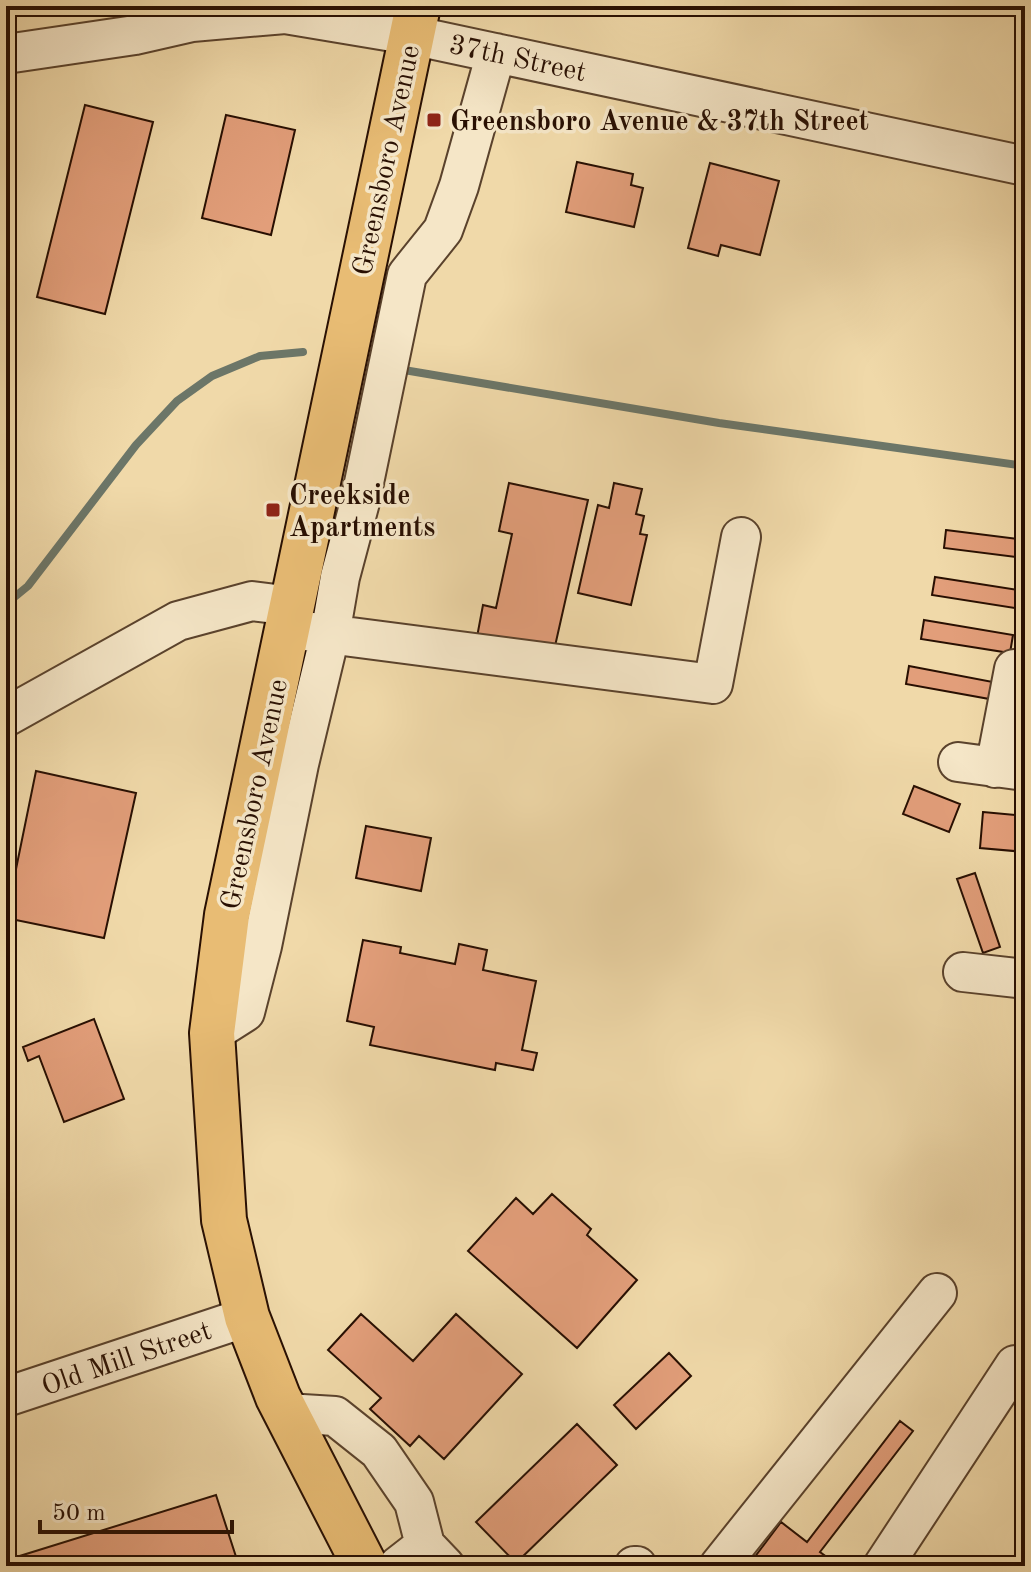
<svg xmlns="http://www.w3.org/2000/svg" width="1031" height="1572" font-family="'Old Standard TT',serif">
  <rect width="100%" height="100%" fill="#f0d9a9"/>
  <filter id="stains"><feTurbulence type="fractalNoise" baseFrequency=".0025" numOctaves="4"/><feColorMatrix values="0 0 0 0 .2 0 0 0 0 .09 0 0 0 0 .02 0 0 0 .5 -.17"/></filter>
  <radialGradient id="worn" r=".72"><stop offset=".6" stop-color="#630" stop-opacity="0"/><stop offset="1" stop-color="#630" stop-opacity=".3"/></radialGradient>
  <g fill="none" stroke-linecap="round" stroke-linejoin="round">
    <path stroke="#6c7668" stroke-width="8" d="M 398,369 L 719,423 L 1025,466
      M 6,604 L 28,586 L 136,445 L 177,401 L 212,376 L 260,356 L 303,352"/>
  </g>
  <path fill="#e29e7a" stroke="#280f02" stroke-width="2" d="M 85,105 L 153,122 L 105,314 L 37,297 Z
    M 226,115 L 295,130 L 271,235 L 202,218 Z
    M 577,162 L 633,174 L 631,185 L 643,188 L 634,227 L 566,212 Z
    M 710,163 L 779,181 L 760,255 L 721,245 L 718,256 L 688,248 Z
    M 509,483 L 588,500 L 553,655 L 477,637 L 483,605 L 496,608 L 512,534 L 499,531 Z
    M 614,483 L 642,489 L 636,514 L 644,516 L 640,534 L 647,535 L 631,605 L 578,593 L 598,505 L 609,508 Z
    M 946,530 L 1025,540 L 1025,558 L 944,548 Z
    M 935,577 L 1024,591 L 1021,609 L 932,595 Z
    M 924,620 L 1013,635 L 1010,653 L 921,639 Z
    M 909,666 L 998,683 L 995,700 L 906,684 Z
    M 36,771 L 136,793 L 104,938 L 6,918 Z
    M 914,786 L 960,804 L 949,832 L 903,814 Z
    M 983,812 L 1025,816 L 1025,852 L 980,848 Z
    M 366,826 L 431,838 L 421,891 L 356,878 Z
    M 975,873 L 1000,947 L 983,953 L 957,879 Z
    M 363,940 L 401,947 L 400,953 L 455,964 L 459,944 L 487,950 L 483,970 L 536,981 L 522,1050 L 537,1053 L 533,1070 L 496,1063 L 495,1070 L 370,1045 L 374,1027 L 347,1021 Z
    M 94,1019 L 124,1099 L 64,1122 L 39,1056 L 28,1061 L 23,1047 Z
    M 552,1194 L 591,1229 L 587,1235 L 637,1280 L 577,1348 L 468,1251 L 516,1198 L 533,1214 Z
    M 361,1314 L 413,1361 L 456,1314 L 522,1374 L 444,1459 L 419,1436 L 410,1446 L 370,1409 L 381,1398 L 328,1350 Z
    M 669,1353 L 691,1376 L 636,1429 L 614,1405 Z
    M 900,1421 L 913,1431 L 820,1552 L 839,1566 L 748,1566 L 781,1522 L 807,1542 Z
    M 577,1424 L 617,1465 L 516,1563 L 476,1522 Z
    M 216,1495 L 239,1566 L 12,1566 L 10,1559 Z"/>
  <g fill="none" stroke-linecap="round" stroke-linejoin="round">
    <g stroke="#5a422c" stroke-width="42">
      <path id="minor" d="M 6,54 L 135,35 L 192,22 L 285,14 L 411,35 L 1025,166
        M 305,631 L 713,684 L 741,537
        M 6,717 L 178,621 L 252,601 L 292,606
        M 958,762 L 1025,771
        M 995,768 L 1014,669
        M 963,972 L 1025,979
        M 212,1033 L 245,1012 L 262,946 L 299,764 L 330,635 L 340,577 L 360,502 L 407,275 L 443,230 L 459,186 L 496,53
        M 6,1397 L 247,1317
        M 286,1413 L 335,1416 L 379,1451 L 414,1502 L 425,1545 L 445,1566
        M 398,1566 L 425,1545
        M 634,1566 L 637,1566
        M 719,1566 L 937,1293
        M 883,1566 L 1015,1365"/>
    </g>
    <g stroke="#280f02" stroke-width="48">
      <path id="major" d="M 365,1566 L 278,1397 L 247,1317 L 224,1220 L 212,1033 L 227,915 L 418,6"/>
    </g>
    <path stroke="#280f02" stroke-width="5" stroke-dasharray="6 4" stroke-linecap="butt" d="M 6,11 L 39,6"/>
    <use href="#minor" stroke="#f5e6c7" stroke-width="38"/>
    <use href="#major" stroke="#e8bc74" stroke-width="44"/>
  </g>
  <g fill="#8f2418" stroke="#f5e6c7" stroke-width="3">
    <rect x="426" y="112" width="16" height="16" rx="4"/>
    <rect x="265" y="502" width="16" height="16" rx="4"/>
  </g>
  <g text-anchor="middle" stroke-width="7" stroke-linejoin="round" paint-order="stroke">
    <g font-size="28" fill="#280f02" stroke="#f5e6c7">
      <text transform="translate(518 57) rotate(12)" y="10">37th Street</text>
      <text transform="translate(385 160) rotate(-78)" y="10">Greensboro Avenue</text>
      <text transform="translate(253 794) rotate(-78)" y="10">Greensboro Avenue</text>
      <text transform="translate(126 1357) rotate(-19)" y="10">Old Mill Street</text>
    </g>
    <g font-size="28" font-weight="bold" fill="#280f02" stroke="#f5e6c7" text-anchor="start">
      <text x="450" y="130">Greensboro Avenue &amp; 37th Street</text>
      <text x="289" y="504">Creekside<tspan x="289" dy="32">Apartments</tspan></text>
    </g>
  </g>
  <rect width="1031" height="1572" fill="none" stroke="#f0d9a9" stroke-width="32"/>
  <rect x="8" y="8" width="1015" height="1556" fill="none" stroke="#280f02" stroke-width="4"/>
  <rect x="16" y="16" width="999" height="1540" fill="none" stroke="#280f02" stroke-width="2"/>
  <path d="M40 1520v12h192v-12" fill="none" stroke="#280f02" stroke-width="4"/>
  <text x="52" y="1520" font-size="24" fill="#280f02" stroke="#f5e6c7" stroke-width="6" paint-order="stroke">50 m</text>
  <rect width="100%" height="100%" filter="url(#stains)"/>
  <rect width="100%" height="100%" fill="url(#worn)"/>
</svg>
